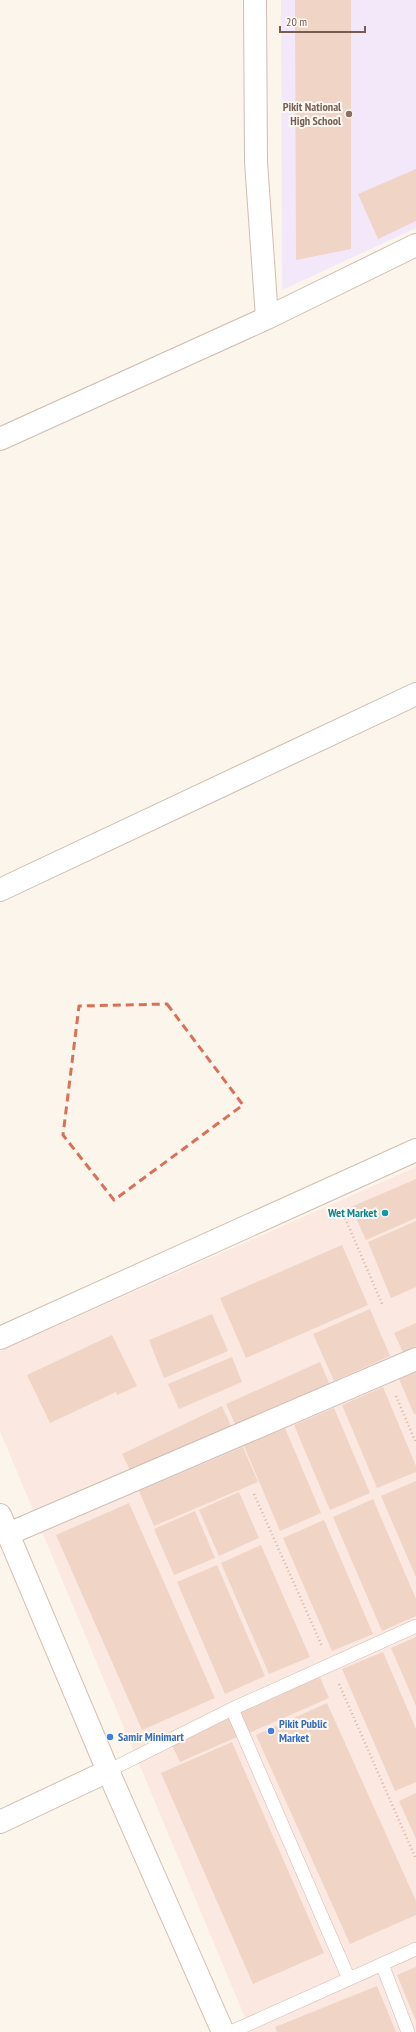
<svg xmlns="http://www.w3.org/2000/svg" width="416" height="2032" font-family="'PT Sans Narrow',sans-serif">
  <rect width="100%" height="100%" fill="#fcf5ec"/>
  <path fill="#fbe8e1" d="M 416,1167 L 416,2032 L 251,2032 L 0,1431 L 0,1351 Z"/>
  <path fill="#f2e8f9" d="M 281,0 L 416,0 L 416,228 L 282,290 Z"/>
  <path fill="#f0d4c5" d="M 295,0 L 351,0 L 351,249 L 296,260 Z
    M 416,169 L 416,221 L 378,239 L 358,194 Z
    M 416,1179 L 416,1218 L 366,1240 L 351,1207 Z
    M 416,1221 L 416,1287 L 391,1298 L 368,1242 Z
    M 342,1245 L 368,1305 L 246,1358 L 220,1298 Z
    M 370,1309 L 390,1356 L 334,1381 L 313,1334 Z
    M 212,1314 L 228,1351 L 164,1378 L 149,1340 Z
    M 416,1323 L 416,1346 L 403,1352 L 394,1333 Z
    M 112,1335 L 137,1386 L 117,1395 L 116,1392 L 50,1423 L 27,1375 Z
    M 232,1357 L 242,1382 L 179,1409 L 168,1384 Z
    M 320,1362 L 330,1385 L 236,1426 L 226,1404 Z
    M 416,1372 L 416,1414 L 414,1414 L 399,1379 Z
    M 383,1387 L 416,1466 L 416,1472 L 377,1488 L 342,1405 Z
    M 222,1406 L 232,1428 L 131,1472 L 122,1454 Z
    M 334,1408 L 370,1493 L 330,1510 L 294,1425 Z
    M 285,1428 L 321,1513 L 280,1531 L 244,1446 Z
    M 243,1447 L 258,1482 L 154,1526 L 139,1491 Z
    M 416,1481 L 416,1577 L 381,1496 Z
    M 239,1492 L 259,1538 L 219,1556 L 199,1510 Z
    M 373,1499 L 416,1599 L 416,1616 L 382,1631 L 333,1517 Z
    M 129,1503 L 215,1698 L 142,1730 L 56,1535 Z
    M 195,1511 L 215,1558 L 174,1575 L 154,1529 Z
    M 324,1520 L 373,1634 L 332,1651 L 283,1538 Z
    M 261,1545 L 310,1657 L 269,1674 L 221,1563 Z
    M 217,1565 L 265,1676 L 225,1694 L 177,1582 Z
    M 416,1637 L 416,1706 L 391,1648 Z
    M 383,1652 L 416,1729 L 416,1782 L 395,1791 L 342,1669 Z
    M 319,1675 L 329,1698 L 249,1733 L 239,1710 Z
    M 327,1703 L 416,1901 L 416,1915 L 350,1944 L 256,1735 Z
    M 229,1718 L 237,1737 L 180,1762 L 171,1743 Z
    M 232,1742 L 324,1953 L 253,1984 L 161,1773 Z
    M 416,1793 L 416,1839 L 399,1801 Z
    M 416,1967 L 416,2021 L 397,1975 Z
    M 377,1986 L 396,2032 L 277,2032 L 275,2027 Z"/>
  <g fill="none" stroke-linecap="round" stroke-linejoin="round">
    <g stroke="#cebdb1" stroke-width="14">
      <path id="lane" d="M 232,1709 L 349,1979
        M 108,1771 L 232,1709 L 416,1626
        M 382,1964 L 408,2032
        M 231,2032 L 416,1949"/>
    </g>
    <g stroke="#cebdb1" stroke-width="24">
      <path id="street" d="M 255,0 L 256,162 L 267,318
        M 0,439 L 267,318 L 416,245
        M 0,890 L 416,694
        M 8,1534 L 416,1359
        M 0,1822 L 108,1771"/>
    </g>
    <g stroke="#d3bfb1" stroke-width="24">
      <path id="secondary" d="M 0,1338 L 416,1150
        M 0,1515 L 108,1771 L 223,2032"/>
    </g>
    <path stroke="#d5b7a7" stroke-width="2.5" stroke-dasharray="1 3" stroke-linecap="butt" d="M 342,1211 L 383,1306
      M 396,1396 L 416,1443
      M 254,1494 L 322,1646
      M 339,1684 L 416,1859"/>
    <use href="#lane" stroke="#fff" stroke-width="13"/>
    <use href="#street" stroke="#fff" stroke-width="22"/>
    <use href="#secondary" stroke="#fff" stroke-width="22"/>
  </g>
  <path fill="none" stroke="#d97158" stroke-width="3" stroke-dasharray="8 5" stroke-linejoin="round" d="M 167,1004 L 243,1105 L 114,1200 L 63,1135 L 79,1006 Z"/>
  <circle fill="#8d6e63" stroke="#fef9f2" stroke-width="1.5" cx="349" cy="114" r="4"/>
  <circle fill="#0f9aa8" stroke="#fef9f2" stroke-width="1.5" cx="385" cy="1213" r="4"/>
  <g fill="#3f7fe0" stroke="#fef9f2" stroke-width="1.5">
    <circle cx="271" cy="1731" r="4"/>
    <circle cx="110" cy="1737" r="4"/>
  </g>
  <g text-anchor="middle" stroke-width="4" stroke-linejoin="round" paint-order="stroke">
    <g font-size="12" font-weight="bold" fill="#785e54" stroke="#fef9f2" text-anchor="end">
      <text x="341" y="111">Pikit National<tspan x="341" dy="14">High School</tspan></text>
    </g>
    <g font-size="12" font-weight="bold" fill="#0d838f" stroke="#fef9f2" text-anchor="end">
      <text x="377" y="1217">Wet Market</text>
    </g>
    <g font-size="12" font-weight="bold" fill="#366cbe" stroke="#fef9f2" text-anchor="start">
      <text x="279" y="1728">Pikit Public<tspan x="279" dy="14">Market</tspan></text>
      <text x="118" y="1741">Samir Minimart</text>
    </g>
  </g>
  <path d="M280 26v6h85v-6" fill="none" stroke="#775c4f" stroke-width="2"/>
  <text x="286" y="26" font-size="12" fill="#775c4f" stroke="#fef9f2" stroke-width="3" paint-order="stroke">20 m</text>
</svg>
